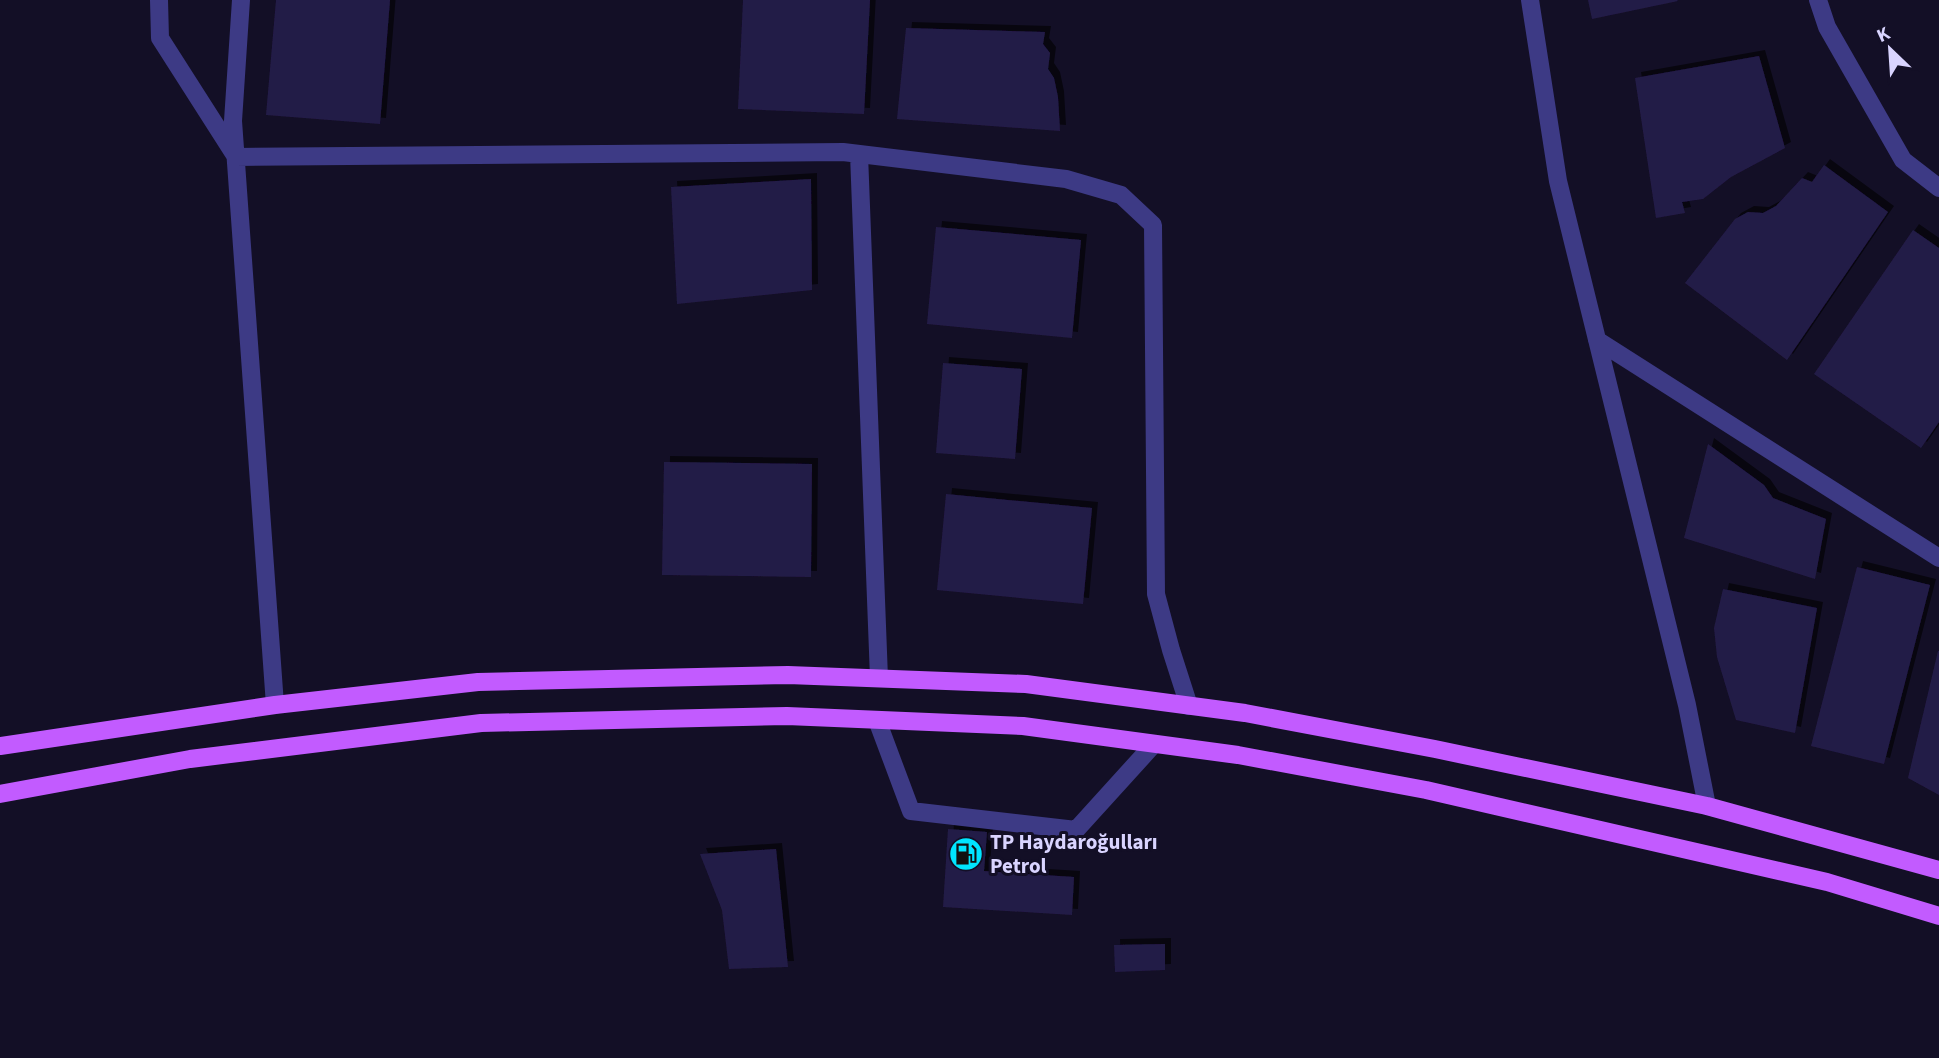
<svg xmlns="http://www.w3.org/2000/svg" width="1939" height="1058" font-family="'Source Sans 3',sans-serif">
  <defs>
    <filter id="shadow"><feDropShadow dx="6" dy="-6" stdDeviation="0" flood-color="#0009"/></filter>
  </defs>
  <rect width="100%" height="100%" fill="#130f26"/>
  <path fill="#241b47" filter="url(#shadow)" d="M 276,0 L 390,0 L 380,124 L 266,115 Z
    M 743,0 L 870,0 L 864,114 L 738,109 Z
    M 1588,0 L 1677,0 L 1678,1 L 1592,19 Z
    M 906,28 L 1045,32 L 1043,44 L 1050,53 L 1048,69 L 1054,78 L 1058,97 L 1060,131 L 897,119 Z
    M 1759,56 L 1785,148 L 1731,177 L 1703,199 L 1682,202 L 1685,213 L 1656,218 L 1635,78 Z
    M 1824,165 L 1888,212 L 1787,360 L 1685,283 L 1735,219 L 1748,212 L 1763,213 L 1776,206 L 1802,178 L 1812,182 Z
    M 811,179 L 812,290 L 677,304 L 671,187 Z
    M 936,227 L 1081,240 L 1072,338 L 927,324 Z
    M 1913,230 L 1939,248 L 1939,422 L 1921,448 L 1814,374 Z
    M 943,363 L 1022,369 L 1015,459 L 936,453 Z
    M 1708,444 L 1764,485 L 1773,498 L 1826,519 L 1815,579 L 1684,538 Z
    M 664,462 L 812,464 L 811,577 L 662,575 Z
    M 946,494 L 1092,508 L 1083,604 L 937,590 Z
    M 1857,567 L 1930,585 L 1884,764 L 1811,746 Z
    M 1723,589 L 1817,608 L 1795,733 L 1736,720 L 1717,657 L 1714,628 Z
    M 1938,651 L 1939,651 L 1939,795 L 1908,778 Z
    M 948,829 L 987,832 L 984,871 L 1074,877 L 1072,915 L 943,907 Z
    M 776,849 L 788,967 L 729,969 L 722,910 L 700,854 Z
    M 1165,944 L 1165,970 L 1115,972 L 1114,945 Z"/>
  <g fill="none" stroke-linecap="round" stroke-linejoin="round">
    <path stroke="#3d3a85" stroke-width="18" d="M 159,0 L 160,38 L 236,157 L 843,152 L 1066,179 L 1121,195 L 1153,225 L 1156,594 L 1171,650 L 1189,706
      M 241,0 L 233,121 L 275,705
      M 1530,0 L 1558,181 L 1687,705 L 1707,806
      M 1818,0 L 1827,27 L 1903,160 L 1939,188
      M 859,154 L 879,678
      M 1597,340 L 1939,558
      M 877,720 L 911,811 L 1076,830 L 1154,744"/>
    <path stroke="#c25bff" stroke-width="18" d="M 0,746 L 275,705 L 478,682 L 788,675 L 1026,684 L 1245,713 L 1435,749 L 1707,806 L 1939,870
      M 0,794 L 190,759 L 481,723 L 787,716 L 1023,726 L 1238,755 L 1426,790 L 1827,882 L 1939,916"/>
  </g>
  <defs>
    <g id="fuel-disc" transform="scale(1.75)"><circle r="9.5" fill="#00e5ff" stroke="#130f26"/><path d="M-5.5-6h7V0h2V4h1.3V-2.5L3-4.5l.8-.8L6-3V5H2.5V1h-1V6h-7ZM-4.2-4.7v3.2H.2V-4.7Z" fill="#111"/></g>
  </defs>
  <g fill-rule="evenodd">
    <use href="#fuel-disc" x="966" y="854"/>
  </g>
  <g text-anchor="middle" stroke-width="6" stroke-linejoin="round" paint-order="stroke">
    <g font-size="21" font-weight="bold" fill="#d9d4ff" stroke="#130f26" text-anchor="start">
      <text x="990" y="849">TP Haydaroğulları<tspan x="990" dy="24">Petrol</tspan></text>
    </g>
  </g>
  <g transform="translate(1890 49) rotate(335)" stroke="#130f26" stroke-width="5" paint-order="stroke">
  <path d="M0-5L12 26L0 18L-12 26Z" fill="#d9d4ff"/>
  <text y="-10" font-size="19" font-weight="bold" text-anchor="middle" fill="#d9d4ff">K</text>
  </g>
</svg>
